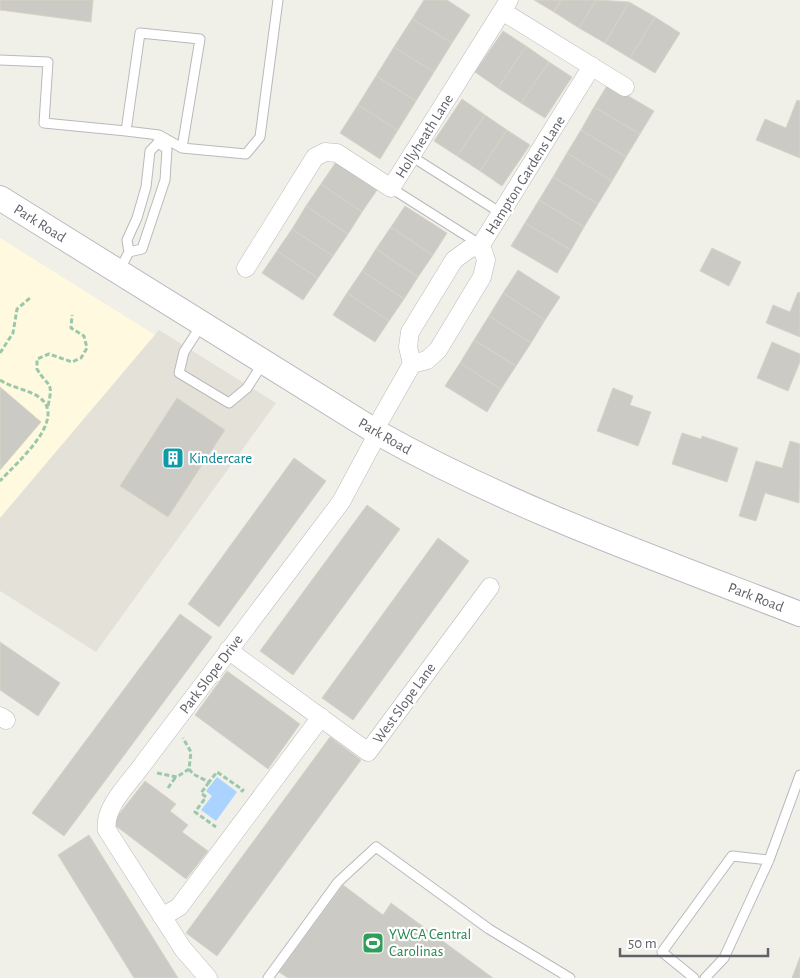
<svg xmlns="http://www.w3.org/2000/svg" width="800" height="978" font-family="'Alegreya Sans',sans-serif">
  <rect width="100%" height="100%" fill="#f1f0e8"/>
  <path fill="#fffadf" d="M 0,238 L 155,335 L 0,518 Z"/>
  <path fill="#e4e2d8" d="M 159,330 L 276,403 L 96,652 L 0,591 L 0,518 Z"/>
  <path fill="#aad3ff" d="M 217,777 L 237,792 L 216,821 L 201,810 L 212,796 L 206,791 Z"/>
  <path fill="#cccac4" stroke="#d7d3c5" d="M 0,0 L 93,0 L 91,22 L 0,10 Z
    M 424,0 L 447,0 L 470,15 L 452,43 L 412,19 Z
    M 534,0 L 561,0 L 554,12 Z
    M 561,0 L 596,0 L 579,28 L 554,12 Z
    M 596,0 L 629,2 L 605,43 L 579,28 Z
    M 629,2 L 655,17 L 630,58 L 605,43 Z
    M 655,17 L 680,33 L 655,73 L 630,58 Z
    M 412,19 L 452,43 L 434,72 L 394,47 Z
    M 503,31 L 526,46 L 498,88 L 475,72 Z
    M 526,46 L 549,62 L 521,103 L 498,88 Z
    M 394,47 L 434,72 L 416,101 L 376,76 Z
    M 549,62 L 572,77 L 545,118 L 521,103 Z
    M 376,76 L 416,101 L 398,130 L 358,105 Z
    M 608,84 L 654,111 L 640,134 L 594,107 Z
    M 462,99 L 485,115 L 457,156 L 434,141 Z
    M 797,100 L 800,101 L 800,158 L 756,140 L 765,119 L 786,128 Z
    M 358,105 L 398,130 L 380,159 L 340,133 Z
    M 594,107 L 640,134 L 626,157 L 581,130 Z
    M 485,115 L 507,130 L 480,171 L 457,156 Z
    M 507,130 L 530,145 L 502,186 L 480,171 Z
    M 581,130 L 626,157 L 612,181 L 567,153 Z
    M 567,153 L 612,181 L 598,204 L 553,177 Z
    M 336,162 L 377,190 L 362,212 L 321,184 Z
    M 553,177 L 598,204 L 584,227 L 539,200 Z
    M 321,184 L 362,212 L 348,234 L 306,206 Z
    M 539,200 L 584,227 L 571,250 L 525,223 Z
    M 306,206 L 348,234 L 333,256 L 292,229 Z
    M 405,206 L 447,233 L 433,255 L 391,227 Z
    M 525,223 L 571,250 L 557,273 L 511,246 Z
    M 391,227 L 433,255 L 418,277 L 376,249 Z
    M 292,229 L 333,256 L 318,278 L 277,251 Z
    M 712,248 L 741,262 L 729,286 L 700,271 Z
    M 376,249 L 418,277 L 404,299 L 362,271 Z
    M 277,251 L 318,278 L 303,300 L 262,273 Z
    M 518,270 L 560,297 L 545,320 L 503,293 Z
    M 362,271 L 404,299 L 389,321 L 347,293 Z
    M 798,292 L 800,293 L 800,337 L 766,323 L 773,305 L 790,312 Z
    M 347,293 L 389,321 L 375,342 L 333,315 Z
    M 503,293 L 545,320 L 531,343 L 489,316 Z
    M 489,316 L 531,343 L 516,366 L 474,340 Z
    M 474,340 L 516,366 L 501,389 L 460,363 Z
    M 772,342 L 800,354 L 800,362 L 788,391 L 757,378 Z
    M 460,363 L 501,389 L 487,412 L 445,386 Z
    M 0,387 L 41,422 L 0,470 Z
    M 613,388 L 633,396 L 630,405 L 651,412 L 638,446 L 597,431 Z
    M 177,398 L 225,430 L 168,517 L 120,486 Z
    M 682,433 L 701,439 L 702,436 L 738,448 L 727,482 L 672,464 Z
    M 790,441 L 800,444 L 799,503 L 765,493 L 756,521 L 739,516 L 756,461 L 782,468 Z
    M 294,458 L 326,481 L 219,627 L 188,604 Z
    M 367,505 L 400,529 L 293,675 L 260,651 Z
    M 438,538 L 469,561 L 353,720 L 322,698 Z
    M 180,614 L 212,637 L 64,836 L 32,813 Z
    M 0,642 L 60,683 L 38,716 L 0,690 Z
    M 227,671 L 300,724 L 268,769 L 195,715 Z
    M 330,737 L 361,760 L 217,956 L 186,933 Z
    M 145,781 L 176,804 L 170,811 L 188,825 L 182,832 L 208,851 L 186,879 L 112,823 Z
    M 89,835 L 178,978 L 134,978 L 58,855 Z
    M 343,885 L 383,915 L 391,903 L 493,978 L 288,978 L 279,972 Z
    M 800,957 L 800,978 L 792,978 Z"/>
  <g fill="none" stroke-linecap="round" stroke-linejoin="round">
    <g stroke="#b8b9be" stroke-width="11">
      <path id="lane" d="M 0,60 L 48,62 L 44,123 L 126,131
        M 159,135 L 182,148 L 246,154 L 260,137 L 278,0
        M 158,143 L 159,135 L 126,131 L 140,33 L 200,39 L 182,148
        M 411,156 L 501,213
        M 391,188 L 481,245
        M 119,271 L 129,252 L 127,240 L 137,218 L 146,187 L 150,151 L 158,143 L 167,149 L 165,180 L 142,249 L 129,252
        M 202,324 L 184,352 L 179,373 L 229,403 L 247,388 L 263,363
        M 268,978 L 338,882 L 376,847 L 489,929 L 570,978
        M 694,978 L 662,952 L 732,856 L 769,860
        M 705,978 L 724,958 L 769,860 L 800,775"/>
    </g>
    <g stroke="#b8b9be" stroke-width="19">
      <path id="street" d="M 502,11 L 625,87
        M 481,245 L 592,66
        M 246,268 L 315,157 L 325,152 L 337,153 L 391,188 L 509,0
        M 412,364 L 408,347 L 410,332 L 454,260 L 469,249 L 481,245
        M 374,431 L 412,364 L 427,360 L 438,350 L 482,277 L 486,260 L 481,245
        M 228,650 L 368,752 L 490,587
        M 0,716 L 6,720
        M 162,917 L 179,907 L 321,717
        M 208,978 L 183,949 L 107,830 C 103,807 130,783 143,764 L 341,502 L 378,433"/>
    </g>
    <g stroke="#b9bbc1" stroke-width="26">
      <path id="secondary" d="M 0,198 L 378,433 C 512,508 657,559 800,614"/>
    </g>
    <path stroke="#9bc8ab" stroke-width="3" stroke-dasharray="5 2.5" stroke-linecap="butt" d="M 0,353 L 13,333 L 17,309 L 30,298
      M 0,380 C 12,388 27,389 39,397 C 69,419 16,463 0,481
      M 48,406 C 54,380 48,388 37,369 L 37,359 L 49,354 L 72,362 L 81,358 L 87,348 L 84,336 L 71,328 L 72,315
      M 189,769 L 193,774 L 209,782 L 217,772 L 243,790 L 241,792
      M 157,773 L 177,777 L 189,769 L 191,752 L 183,738
      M 209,782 L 201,793 L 206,797 L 195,812 L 216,827
      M 168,788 L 175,778"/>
    <use href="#lane" stroke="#fff" stroke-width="9"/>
    <use href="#street" stroke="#fff" stroke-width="18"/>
    <use href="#secondary" stroke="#fff" stroke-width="24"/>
  </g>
  <defs>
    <g id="building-square" transform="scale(1.125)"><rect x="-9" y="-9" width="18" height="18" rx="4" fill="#0f9aa8" stroke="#fff"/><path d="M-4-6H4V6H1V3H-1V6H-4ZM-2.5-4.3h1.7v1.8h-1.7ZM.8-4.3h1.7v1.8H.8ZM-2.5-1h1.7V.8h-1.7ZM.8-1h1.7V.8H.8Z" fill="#fff"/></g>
    <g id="stadium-square" transform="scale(1.125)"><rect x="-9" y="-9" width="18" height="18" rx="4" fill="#2e9e5b" stroke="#fff"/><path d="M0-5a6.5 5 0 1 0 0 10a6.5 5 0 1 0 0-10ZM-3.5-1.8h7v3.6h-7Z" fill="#fff"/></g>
  </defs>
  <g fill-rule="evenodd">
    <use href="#building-square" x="173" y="458"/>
    <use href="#stadium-square" x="373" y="943"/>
  </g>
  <g text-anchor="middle" stroke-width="4.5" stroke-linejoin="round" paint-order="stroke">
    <g font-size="15" fill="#5f6268" stroke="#fff">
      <text transform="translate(424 136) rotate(-58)" y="5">Hollyheath Lane</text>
      <text transform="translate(525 175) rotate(-58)" y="5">Hampton Gardens Lane</text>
      <text transform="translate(40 223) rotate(32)" y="5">Park Road</text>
      <text transform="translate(385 436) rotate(30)" y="5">Park Road</text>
      <text transform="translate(756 597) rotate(21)" y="5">Park Road</text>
      <text transform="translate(211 674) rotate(-53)" y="5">Park Slope Drive</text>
      <text transform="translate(404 703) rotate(-54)" y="5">West Slope Lane</text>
    </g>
    <g font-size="15" fill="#0d838f" stroke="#fff" text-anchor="start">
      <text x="189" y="463">Kindercare</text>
    </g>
    <g font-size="15" fill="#27864d" stroke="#fff" text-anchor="start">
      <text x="389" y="939">YWCA Central<tspan x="389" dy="17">Carolinas</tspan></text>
    </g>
  </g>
  <path d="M620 948v8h148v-8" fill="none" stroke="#5f6268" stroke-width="2.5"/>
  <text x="628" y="948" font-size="15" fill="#5f6268" stroke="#ffffff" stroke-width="4" paint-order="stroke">50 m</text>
</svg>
